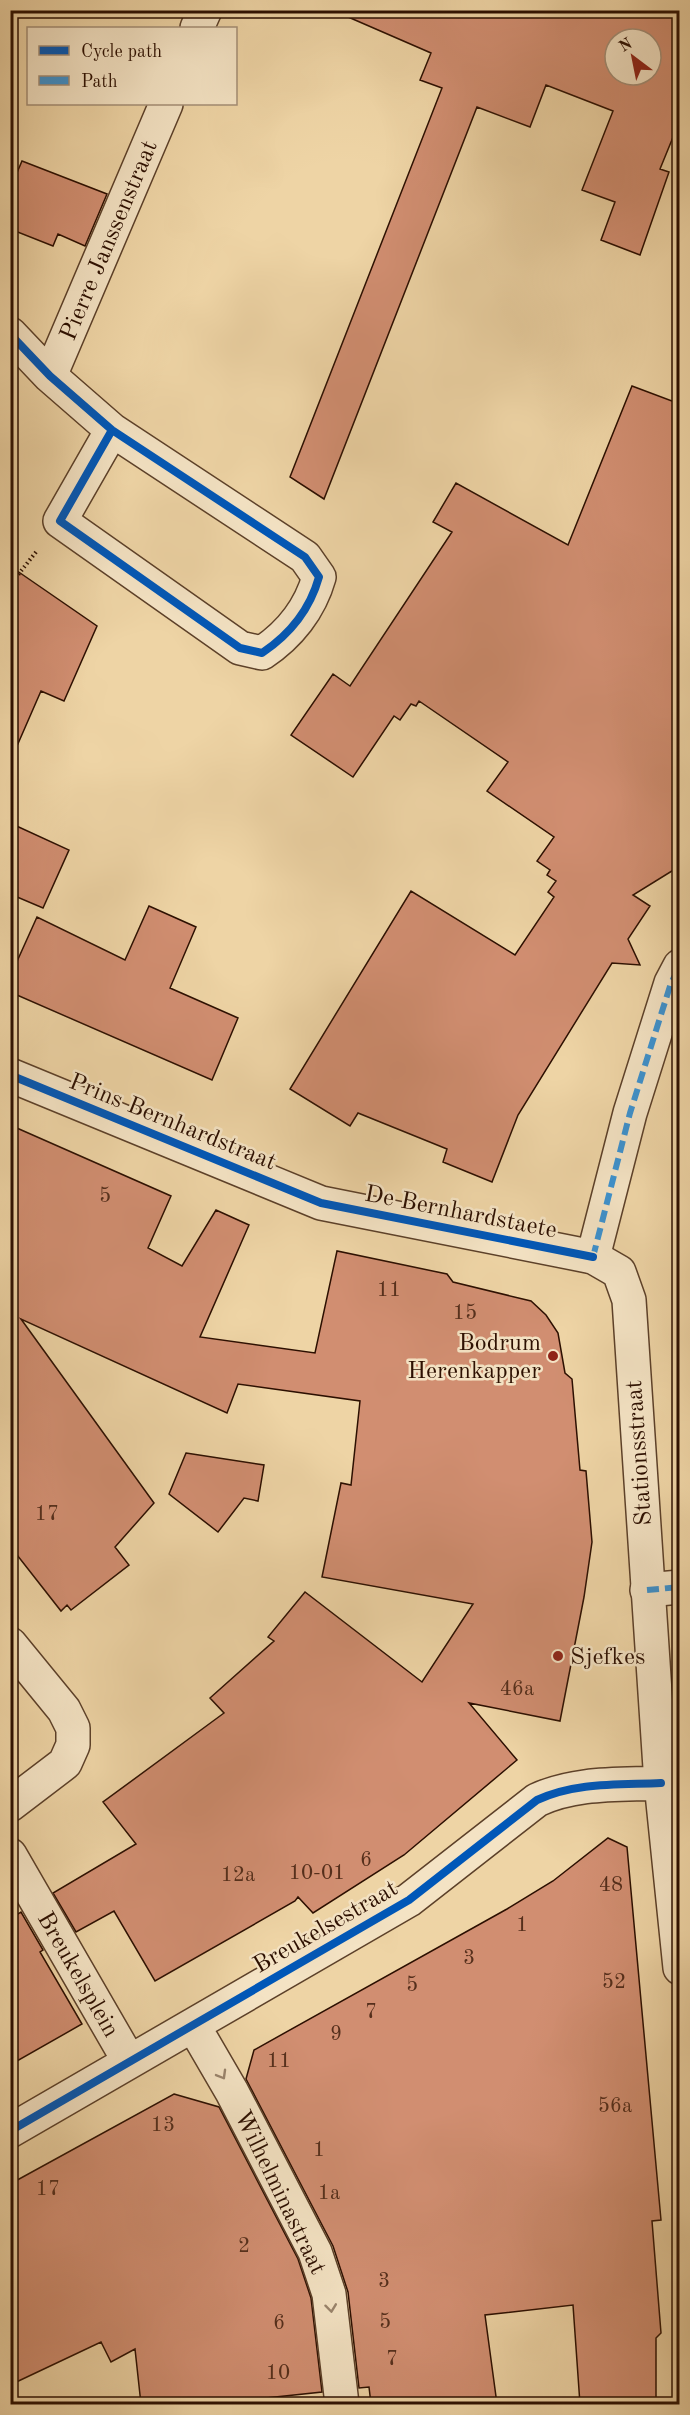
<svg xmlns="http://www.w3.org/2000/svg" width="690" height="2415" font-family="'Old Standard TT',serif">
  <rect width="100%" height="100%" fill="#eed4a5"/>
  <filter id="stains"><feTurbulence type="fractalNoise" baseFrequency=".00333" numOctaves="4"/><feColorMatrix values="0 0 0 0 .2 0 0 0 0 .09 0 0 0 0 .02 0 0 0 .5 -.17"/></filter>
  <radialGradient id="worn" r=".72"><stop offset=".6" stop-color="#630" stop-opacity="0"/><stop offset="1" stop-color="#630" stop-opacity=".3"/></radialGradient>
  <path fill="#d18e71" stroke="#2c0f00" stroke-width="1.5" fill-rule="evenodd" d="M 332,10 L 680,10 L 680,120 L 660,169 L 669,172 L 640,255 L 601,240 L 615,202 L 582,190 L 613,111 L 546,85 L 530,127 L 477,107 L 324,499 L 290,477 L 442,88 L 420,80 L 431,53 ZM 615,39 L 651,39 L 651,75 L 615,75 Z
    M 22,161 L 107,194 L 85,246 L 58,234 L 53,246 L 10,229 L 10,189 Z
    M 632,386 L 680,404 L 680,866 L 633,895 L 650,906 L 628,939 L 640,965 L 612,963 L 518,1115 L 492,1182 L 443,1162 L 447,1149 L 358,1113 L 350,1126 L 290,1089 L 411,891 L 515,955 L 554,897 L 548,892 L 556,881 L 547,875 L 550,870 L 537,861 L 554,837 L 487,791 L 508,762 L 419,701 L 416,706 L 411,704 L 400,720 L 394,716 L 353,777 L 291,735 L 333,674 L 350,686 L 452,532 L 433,522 L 456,483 L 568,545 Z
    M 10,566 L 97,626 L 64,701 L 41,691 L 10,762 Z
    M 10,823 L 69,850 L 43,908 L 10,894 Z
    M 149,906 L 196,927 L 170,988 L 238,1018 L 212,1080 L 10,992 L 10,977 L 37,917 L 125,960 Z
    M 10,1125 L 171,1196 L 148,1248 L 182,1266 L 216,1210 L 249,1225 L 200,1337 L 315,1353 L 337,1251 L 447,1274 L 453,1282 L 531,1301 L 546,1315 L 558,1333 L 565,1373 L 572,1379 L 580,1470 L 586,1471 L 592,1542 L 584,1597 L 560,1721 L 469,1703 L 517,1760 L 404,1855 L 313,1913 L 298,1897 L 295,1901 L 155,1981 L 114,1911 L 76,1932 L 53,1893 L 136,1844 L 103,1802 L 224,1713 L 210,1698 L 274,1641 L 268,1637 L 305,1592 L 422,1682 L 473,1604 L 322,1577 L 341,1483 L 351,1485 L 360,1401 L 238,1384 L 227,1413 L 21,1319 L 154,1503 L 115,1547 L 129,1565 L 71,1610 L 67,1605 L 61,1611 L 10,1546 Z
    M 186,1453 L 264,1465 L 258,1501 L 244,1498 L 218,1532 L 169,1494 Z
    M 608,1838 L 627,1847 L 661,2220 L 652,2221 L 661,2333 L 656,2338 L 656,2404 L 580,2404 L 573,2305 L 485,2315 L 497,2404 L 371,2404 L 369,2387 L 359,2388 L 348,2292 L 333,2246 L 246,2079 L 254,2050 L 507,1909 L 553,1881 Z
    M 10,1901 L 18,1914 L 21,1912 L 43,1950 L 40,1952 L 82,2024 L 10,2065 Z
    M 174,2094 L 219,2107 L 298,2259 L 311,2298 L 322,2392 L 210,2404 L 141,2404 L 135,2349 L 111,2362 L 101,2342 L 10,2385 L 10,2184 Z"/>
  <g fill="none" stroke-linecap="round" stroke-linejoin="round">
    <g stroke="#5c4029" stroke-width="36">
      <path id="pedestrian" d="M 593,1257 L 630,1113 L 671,983 L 680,966
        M 647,1590 L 680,1587"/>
    </g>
    <g stroke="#5c4029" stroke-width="36">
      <path id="minor" d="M 197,28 L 205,10
        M 10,334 L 50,376 L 112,430 L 305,557 L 319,577 C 310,609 289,635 262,653 L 240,648 L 60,521 L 112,430
        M 50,376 L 166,104
        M 10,1075 L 321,1203 L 593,1257 L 619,1272 L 629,1300 L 661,1783 L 680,1968
        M 10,1644 L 64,1710 L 73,1728 L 73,1745 L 65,1763 L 10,1805
        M 10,1855 L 129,2061
        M 193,2025 L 232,2092 L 315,2252 L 329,2294 L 342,2404
        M 10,2131 L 409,1900 L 537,1800 C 576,1782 618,1785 661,1783"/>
    </g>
    <path stroke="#2c0f00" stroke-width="4" stroke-dasharray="1.5 3" stroke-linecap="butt" d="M 10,585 L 36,552"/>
    <use href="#pedestrian" stroke="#f4e3c4" stroke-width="33"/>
    <use href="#minor" stroke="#f4e3c4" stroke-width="33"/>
    <path stroke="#3c92d0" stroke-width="6" stroke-dasharray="12 6" stroke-linecap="butt" d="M 593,1257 L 630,1113 L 671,983 L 680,966
      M 647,1590 L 680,1587"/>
    <g stroke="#f4e3c4" stroke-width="11">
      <path id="cycleway" d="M 10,334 L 50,376 L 112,430 L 305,557 L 319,577 C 310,609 289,635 262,653 L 240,648 L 60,521 L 112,430
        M 10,1075 L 321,1203 L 593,1257
        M 10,2131 L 409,1900 L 537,1800 C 576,1782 618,1785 661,1783"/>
    </g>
    <use href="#cycleway" stroke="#0057b8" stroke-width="8"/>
  </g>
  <defs><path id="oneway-chevron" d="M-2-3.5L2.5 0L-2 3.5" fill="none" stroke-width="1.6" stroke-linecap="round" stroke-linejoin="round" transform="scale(1.5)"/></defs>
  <g stroke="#9a846c">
    <use href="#oneway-chevron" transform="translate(222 2075) rotate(60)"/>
    <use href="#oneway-chevron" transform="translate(331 2308) rotate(83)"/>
  </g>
  <g fill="#8f2418" stroke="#f4e3c4" stroke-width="2">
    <circle cx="553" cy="1356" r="6"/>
    <circle cx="558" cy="1656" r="6"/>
  </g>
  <g text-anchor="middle" stroke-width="5" stroke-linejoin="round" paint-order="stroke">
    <g font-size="21" fill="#552f1c">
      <text x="105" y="1202">5</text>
      <text x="389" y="1296">11</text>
      <text x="465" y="1319">15</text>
      <text x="47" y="1520">17</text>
      <text x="517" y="1695">46a</text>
      <text x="366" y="1866">6</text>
      <text x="317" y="1879">10-01</text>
      <text x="238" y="1881">12a</text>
      <text x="611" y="1891">48</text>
      <text x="522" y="1931">1</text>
      <text x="469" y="1964">3</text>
      <text x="614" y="1988">52</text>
      <text x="412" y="1991">5</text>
      <text x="371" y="2018">7</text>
      <text x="336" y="2040">9</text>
      <text x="279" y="2067">11</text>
      <text x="615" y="2112">56a</text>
      <text x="163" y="2131">13</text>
      <text x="319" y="2156">1</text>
      <text x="48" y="2195">17</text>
      <text x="329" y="2199">1a</text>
      <text x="244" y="2252">2</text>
      <text x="384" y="2287">3</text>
      <text x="385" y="2328">5</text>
      <text x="279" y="2329">6</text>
      <text x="392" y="2365">7</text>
      <text x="278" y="2379">10</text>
    </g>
    <g font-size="24" fill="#2c0f00" stroke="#f4e3c4">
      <text transform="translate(108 240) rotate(-67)" y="8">Pierre Janssenstraat</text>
      <text transform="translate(173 1121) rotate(22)" y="8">Prins Bernhardstraat</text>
      <text transform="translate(461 1211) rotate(11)" y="8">De Bernhardstaete</text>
      <text transform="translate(638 1453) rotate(-94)" y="8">Stationsstraat</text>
      <text transform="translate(325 1926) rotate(-30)" y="8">Breukelsestraat</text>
      <text transform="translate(79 1974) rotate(60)" y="8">Breukelsplein</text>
      <text transform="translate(281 2192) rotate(64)" y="8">Wilhelminastraat</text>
    </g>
    <g font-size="24" fill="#2c0f00" stroke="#f4e3c4" text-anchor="end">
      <text x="541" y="1350">Bodrum<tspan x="541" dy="28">Herenkapper</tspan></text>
      <text x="570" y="1664" text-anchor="start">Sjefkes</text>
    </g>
  </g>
  <rect width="690" height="2415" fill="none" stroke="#eed4a5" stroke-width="36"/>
  <rect x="12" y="12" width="666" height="2391" fill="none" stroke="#2c0f00" stroke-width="3"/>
  <rect x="18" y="18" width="654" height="2379" fill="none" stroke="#2c0f00" stroke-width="1.5"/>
  <rect x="27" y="27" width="210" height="78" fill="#f4e3c4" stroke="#a48e76" stroke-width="1.5"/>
  <rect x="39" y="46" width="30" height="9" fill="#0057b8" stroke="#a48e76" stroke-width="1.5"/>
  <text x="81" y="57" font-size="18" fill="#2c0f00">Cycle path</text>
  <rect x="39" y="76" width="30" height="9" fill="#3c92d0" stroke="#a48e76" stroke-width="1.5"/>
  <text x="81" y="87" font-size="18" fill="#2c0f00">Path</text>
  <g transform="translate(633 57) rotate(328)"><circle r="28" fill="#f4e3c4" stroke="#a48e76" stroke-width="1.5"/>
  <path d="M0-4.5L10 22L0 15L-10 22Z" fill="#8f2418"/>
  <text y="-9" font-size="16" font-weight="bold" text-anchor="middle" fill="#2c0f00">N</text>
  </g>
  <rect width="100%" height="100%" filter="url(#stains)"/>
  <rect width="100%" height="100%" fill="url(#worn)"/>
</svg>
